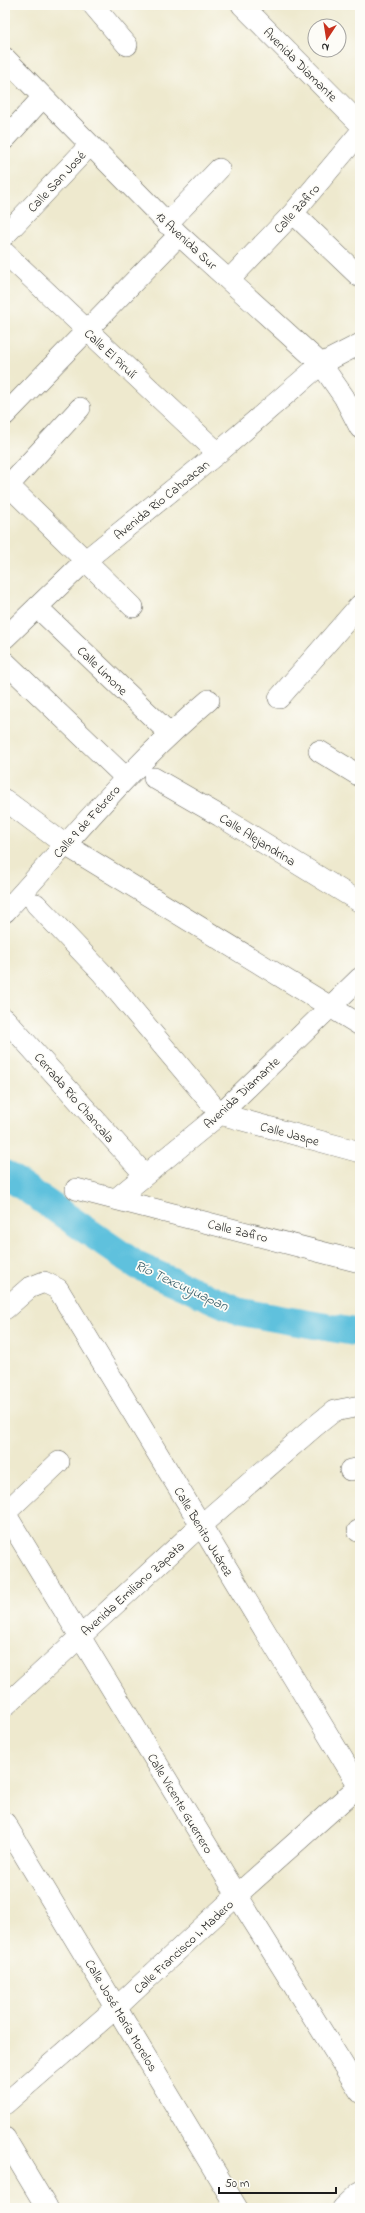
<svg xmlns="http://www.w3.org/2000/svg" width="365" height="2213" font-family="'Indie Flower',sans-serif">
  <rect width="100%" height="100%" fill="#fdfcf7"/>
  <filter id="ink" filterUnits="userSpaceOnUse"><feTurbulence type="fractalNoise" baseFrequency=".025" numOctaves="2"/><feDisplacementMap in="SourceGraphic" scale="8" xChannelSelector="R" yChannelSelector="G"/><feConvolveMatrix kernelMatrix="1 2 1 2 8 2 1 2 1" color-interpolation-filters="sRGB"/></filter>
  <filter id="wash" filterUnits="userSpaceOnUse"><feTurbulence type="fractalNoise" baseFrequency=".012" numOctaves="4" result="noise"/><feDisplacementMap in="SourceGraphic" scale="16" xChannelSelector="R" yChannelSelector="G"/><feGaussianBlur stdDeviation="0.9" result="paint"/><feColorMatrix in="noise" values="0 0 0 0 0 0 0 0 0 0 0 0 0 0 0 0 0 1.4 0 .05"/><feComposite in="paint" operator="in"/></filter>
  <g filter="url(#wash)">
    <rect width="100%" height="100%" fill="#eee9ce"/>
    <g fill="none" stroke-linecap="round" stroke-linejoin="round">
      <path stroke="#5fc1dd" stroke-width="28" d="M 5,1174 L 138,1266 L 241,1312 L 360,1333"/>
    </g>
  </g>
  <g filter="url(#ink)">
    <g fill="none" stroke-linecap="round" stroke-linejoin="round">
      <g stroke="#66645a" stroke-width="22">
        <path id="minor" d="M 93,5 L 127,45
          M 242,5 L 360,124
          M 5,58 L 179,235 L 321,364 L 344,397 L 360,428
          M 5,139 L 43,97
          M 293,213 L 360,277
          M 167,224 L 219,169
          M 5,235 L 90,145
          M 5,253 L 218,453
          M 229,280 L 293,213 L 360,133
          M 5,415 L 179,235
          M 5,482 L 133,607
          M 8,486 L 80,408
          M 37,607 L 169,733
          M 5,638 L 86,560 L 218,453 L 321,364 L 360,344
          M 5,662 L 126,778
          M 279,698 L 360,605
          M 319,751 L 360,776
          M 154,778 L 220,816 L 360,902
          M 5,800 L 64,844 L 360,1025
          M 36,904 L 102,973 L 220,1114 L 360,1152
          M 5,912 C 72,839 132,764 209,700
          M 5,1019 L 145,1175
          M 76,1189 L 360,1262
          M 116,1199 L 220,1114 L 360,978
          M 5,1309 L 29,1288 L 44,1282 L 58,1289 L 359,1786
          M 350,1470 L 360,1468
          M 5,1513 L 237,1895 L 360,2092
          M 5,1513 L 59,1462
          M 358,1531 L 360,1531
          M 5,1706 L 200,1526 L 314,1427 L 334,1411 L 360,1406
          M 5,1823 L 237,2208
          M 5,2104 L 117,2007 L 237,1895 L 360,1785
          M 5,2138 L 47,2208
          M 343,2208 L 360,2192"/>
      </g>
      <use href="#minor" stroke="#fff" stroke-width="21"/>
    </g>
  </g>
  <g text-anchor="middle" stroke-width="3.5" stroke-linejoin="round" paint-order="stroke">
    <g font-size="13" fill="#1c1c1c" stroke="#fdfcf7">
      <text transform="translate(301 64) rotate(45)" y="5">Avenida Diamante</text>
      <text transform="translate(56 181) rotate(-47)" y="5">Calle San José</text>
      <text transform="translate(296 208) rotate(-48)" y="5">Calle Zafiro</text>
      <text transform="translate(187 240) rotate(43)" y="5">13 Avenida Sur</text>
      <text transform="translate(111 353) rotate(43)" y="5">Calle El Pirulí</text>
      <text transform="translate(161 499) rotate(-39)" y="5">Avenida Río Cahoacan</text>
      <text transform="translate(103 670) rotate(44)" y="5">Calle Limone</text>
      <text transform="translate(86 821) rotate(-48)" y="5">Calle 9 de Febrero</text>
      <text transform="translate(258 839) rotate(32)" y="5">Calle Alejandrina</text>
      <text transform="translate(241 1092) rotate(-43)" y="5">Avenida Diamante</text>
      <text transform="translate(75 1097) rotate(49)" y="5">Cerrada Río Chancala</text>
      <text transform="translate(290 1133) rotate(15)" y="5">Calle Jaspe</text>
      <text transform="translate(238 1230) rotate(14)" y="5">Calle Zafiro</text>
      <text transform="translate(204 1531) rotate(59)" y="5">Calle Benito Juárez</text>
      <text transform="translate(132 1588) rotate(-42)" y="5">Avenida Emiliano Zapata</text>
      <text transform="translate(181 1803) rotate(59)" y="5">Calle Vicente Guerrero</text>
      <text transform="translate(183 1946) rotate(-43)" y="5">Calle Francisco I. Madero</text>
      <text transform="translate(122 2015) rotate(59)" y="5">Calle José María Morelos</text>
    </g>
    <g font-size="14" font-style="italic" fill="#375e69" stroke="#fdfcf7">
      <text transform="translate(182 1285) rotate(25)" y="5">Río Texcuyuapan</text>
    </g>
  </g>
  <rect width="365" height="2213" fill="none" stroke="#fdfcf7" stroke-width="20"/>
  <g transform="translate(327 38) rotate(192)"><circle r="19" fill="#fdfcf7" stroke="#a3a29f"/>
  <path d="M0-3L7 15L0 10L-7 15Z" fill="#c8321e"/>
  <text y="-6" font-size="11" font-weight="bold" text-anchor="middle" fill="#1c1c1c">N</text>
  </g>
  <path d="M219 2187v6h117v-6" fill="none" stroke="#1c1c1c" stroke-width="2"/>
  <text x="225" y="2187" font-size="12" fill="#1c1c1c" stroke="#fdfcf7" stroke-width="3" paint-order="stroke">50 m</text>
</svg>
